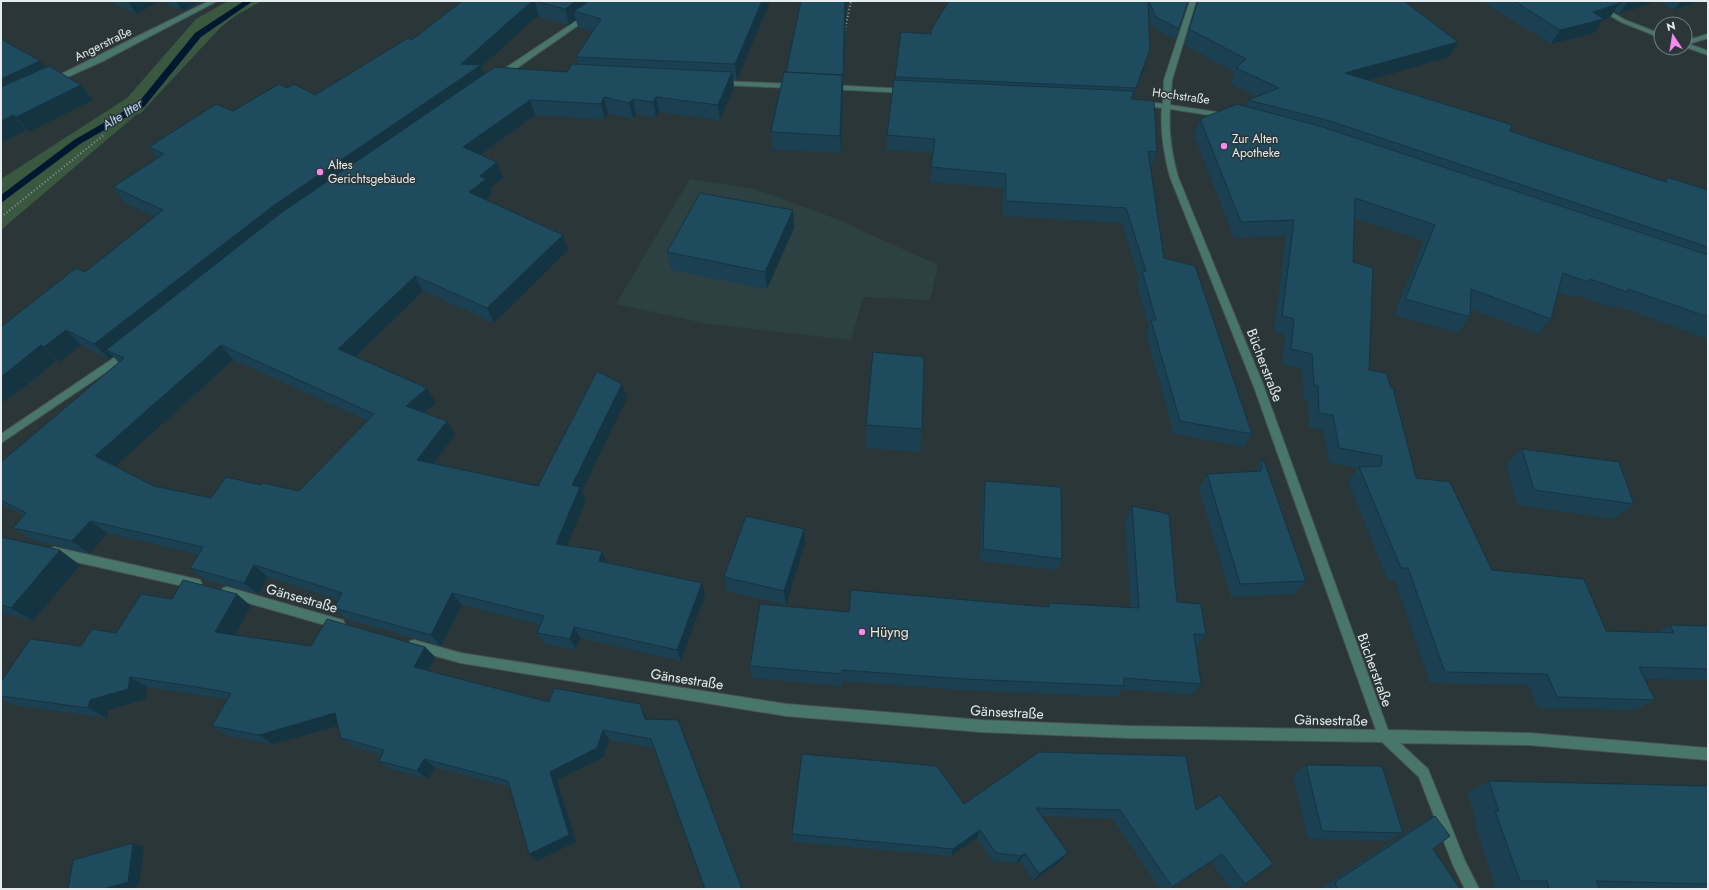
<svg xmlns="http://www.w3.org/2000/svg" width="1709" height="890" font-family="Jost,sans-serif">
  <rect width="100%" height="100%" fill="#2a3637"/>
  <path fill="#2d4142" d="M 690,179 L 755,189 L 834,218 L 938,265 L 930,300 L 863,297 L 851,340 L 708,324 L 616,304 Z"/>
  <path fill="#39583f" d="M 228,1 L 262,1 L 235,16 L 220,28 L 140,114 L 137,114 L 1,230 L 1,179 L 127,98 L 196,19 Z"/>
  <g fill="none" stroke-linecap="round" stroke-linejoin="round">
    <path fill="#021831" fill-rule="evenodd" d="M 244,1 L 253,1 L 201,37 L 144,107 L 80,144 L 1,203 L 1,195 L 74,140 L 138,103 L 195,33 Z"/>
    <g stroke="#485354" stroke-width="2">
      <path id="minor" d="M 209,1 L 217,1 L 101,62 L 54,83 L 47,81 Z
        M 606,1 L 613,1 L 504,77 L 498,77 L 498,73 Z
        M 1190,1 L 1196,1 L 1172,80 L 1170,105 L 1229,114 L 1233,116 L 1229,118 L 1170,109 C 1168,133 1172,155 1178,177 L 1264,387 L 1388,730 L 1529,733 L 1708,748 L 1708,760 L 1529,745 L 1400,743 L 1428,769 L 1465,861 L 1479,889 L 1465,889 L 1453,865 L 1419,777 L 1382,742 L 1129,738 L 981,732 L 786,716 L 461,663 L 410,649 L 408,645 L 410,641 L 414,640 L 461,653 L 786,704 L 981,720 L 1129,726 L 1376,730 L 1254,387 L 1170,177 C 1164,154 1160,132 1162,108 L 1142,105 L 1138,103 L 1142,101 L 1163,104 L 1164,80 Z
        M 1585,1 L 1593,1 L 1625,20 L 1661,34 L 1661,38 L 1621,22 Z
        M 1708,34 L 1708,38 L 1689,44 L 1708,51 L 1708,55 L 1685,47 L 1685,41 Z
        M 717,81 L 794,84 L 798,86 L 794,88 L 720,85 L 717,85 Z
        M 827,85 L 906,89 L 910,91 L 906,93 L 830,89 L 826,87 Z
        M 127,349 L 132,353 L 130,356 L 1,443 L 1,434 Z
        M 54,547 L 196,579 L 200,580 L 202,584 L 200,588 L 196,589 L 54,557 L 50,555 L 49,552 L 50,549 Z
        M 227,587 L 339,619 L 343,620 L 345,624 L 343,628 L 339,629 L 227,597 L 223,596 L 221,592 L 223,588 Z"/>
    </g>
    <path stroke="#919a9b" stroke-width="2" stroke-dasharray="1 2.5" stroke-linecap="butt" d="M 844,34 L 851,1
      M 1,217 L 105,134"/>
    <use href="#minor" fill="#49766a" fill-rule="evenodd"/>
  </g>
  <path fill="#1a4051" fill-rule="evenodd" d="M 108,1 L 160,1 L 136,14 Z
    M 161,1 L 200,1 L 182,11 Z
    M 462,1 L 770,1 L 737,80 L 733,80 L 734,87 L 720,120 L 659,112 L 656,118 L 636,114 L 633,119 L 608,113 L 605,120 L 535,115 L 480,155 L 497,162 L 503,178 L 490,188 L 492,194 L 486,200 L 563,235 L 568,250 L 494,323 L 423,291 L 356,357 L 436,403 L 424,413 L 447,421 L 455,435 L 434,463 L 538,486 L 627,398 L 582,491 L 586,500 L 567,545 L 602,551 L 607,563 L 702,583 L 705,595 L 681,661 L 580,638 L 576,650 L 545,644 L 537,633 L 540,625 L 462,605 L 441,646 L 346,619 L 334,608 L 338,600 L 268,577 L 258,594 L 205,580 L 190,568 L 198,555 L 107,533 L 90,554 L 32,540 L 13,528 L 24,516 L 1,504 L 1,462 L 119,363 L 113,356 L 109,359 L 81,345 L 60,362 L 57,360 L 19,391 L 1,403 L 85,272 L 155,217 L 125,203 L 113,187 L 157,158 L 149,147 L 287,88 L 315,95 L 412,40 ZM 539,17 L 569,25 L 576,20 L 578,27 L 593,31 L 576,57 L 578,64 L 567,72 L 484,74 L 481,67 L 535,18 ZM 233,360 L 368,421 L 299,491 L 261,485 L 211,498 L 154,486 L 115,466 Z
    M 949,1 L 1188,1 L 1176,40 L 1153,27 L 1149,17 L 1150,49 L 1147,59 L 1133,99 L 1132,99 L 1157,152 L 1152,166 L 1150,166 L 1164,258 L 1252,434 L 1244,447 L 1174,434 L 1146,334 L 1149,327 L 1137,286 L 1139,279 L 1122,223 L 1003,216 L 1003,188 L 930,182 L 933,153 L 886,150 L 887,135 L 895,77 L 931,34 Z
    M 1198,1 L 1458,42 L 1449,57 L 1368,80 L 1554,146 L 1664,181 L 1667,177 L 1708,190 L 1708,339 L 1614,305 L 1612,308 L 1577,295 L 1574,298 L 1558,292 L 1551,319 L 1538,334 L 1470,309 L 1470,317 L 1458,333 L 1394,315 L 1424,241 L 1354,218 L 1353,262 L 1369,370 L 1416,478 L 1492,570 L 1606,631 L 1657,633 L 1670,625 L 1708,626 L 1708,680 L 1644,679 L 1655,700 L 1634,710 L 1538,708 L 1529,685 L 1430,683 L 1395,581 L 1388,581 L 1348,481 L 1358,468 L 1329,463 L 1323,430 L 1309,428 L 1308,401 L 1304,400 L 1302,369 L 1282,364 L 1285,334 L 1274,332 L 1286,236 L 1234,238 L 1194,135 L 1200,119 L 1246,106 L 1248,100 L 1257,96 L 1230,84 L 1235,72 L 1184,45 Z
    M 1482,1 L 1657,1 L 1619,14 L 1614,12 L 1610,17 L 1603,20 L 1594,33 L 1551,44 Z
    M 1659,1 L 1701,1 L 1674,10 Z
    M 846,9 L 841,153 L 773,150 L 771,132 L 786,72 Z
    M 1,39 L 45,68 L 93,100 L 29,132 L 26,130 L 1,143 Z
    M 794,228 L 767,289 L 671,270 L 667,252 Z
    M 866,425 L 922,429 L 920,452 L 866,448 Z
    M 1522,449 L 1634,504 L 1614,519 L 1517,505 L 1506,464 Z
    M 1263,458 L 1306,581 L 1294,594 L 1231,597 L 1199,489 L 1207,474 L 1254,472 Z
    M 985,481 L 1062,559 L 1057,570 L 980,561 L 983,493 Z
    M 1132,506 L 1177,602 L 1206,635 L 1197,647 L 1196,647 L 1201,684 L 1192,695 L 1122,689 L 1117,697 L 961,690 L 842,681 L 842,686 L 752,678 L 750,666 L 849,612 L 1048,607 L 1049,603 L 1131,607 L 1125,521 Z
    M 1,537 L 80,565 L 33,621 L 1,612 Z
    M 805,543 L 786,605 L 727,591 L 724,577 Z
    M 172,599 L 251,606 L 235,635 L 311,646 L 425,647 L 435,657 L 428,671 L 549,702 L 645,714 L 647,719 L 682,729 L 654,748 L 609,740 L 604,757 L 557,780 L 576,842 L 537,861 L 510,787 L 435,767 L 428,779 L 391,769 L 379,761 L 381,755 L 354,747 L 341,738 L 338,725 L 273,744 L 228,736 L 212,726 L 227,699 L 200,695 L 147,687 L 146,699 L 108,710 L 107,718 L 13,705 L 1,699 L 1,682 L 81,646 L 116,633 Z
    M 1306,765 L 1403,833 L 1386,841 L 1308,839 L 1293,775 Z
    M 1489,781 L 1708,786 L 1708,889 L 1496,889 L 1474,821 L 1476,819 L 1467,792 Z
    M 964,804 L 1196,810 L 1245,884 L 1236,889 L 1231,889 L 1211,862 L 1170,889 L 1160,889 L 1113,819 L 1042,816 L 1068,853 L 1062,860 L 1033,881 L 1020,861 L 1016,863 L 992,861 L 977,838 L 951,856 L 794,842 L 792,834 Z
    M 1435,816 L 1433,849 L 1460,889 L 1320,889 L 1418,825 Z"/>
  <path fill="#153442" d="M 128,1 L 160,1 L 136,14 Z
    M 176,1 L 200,1 L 182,11 Z
    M 535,1 L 539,17 L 535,18 L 481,67 L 487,81 L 106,350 L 113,356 L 109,359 L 94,344 L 273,206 L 461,64 L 531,2 Z
    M 576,1 L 603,1 L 574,11 L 576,20 L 569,25 L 565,9 Z
    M 762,1 L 770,1 L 737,80 L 735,64 Z
    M 845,1 L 848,1 L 846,9 L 843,85 Z
    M 1628,1 L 1657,1 L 1619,14 Z
    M 1681,1 L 1701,1 L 1674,10 Z
    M 1620,3 L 1610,17 L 1603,20 L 1594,33 L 1551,44 L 1560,30 L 1593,12 Z
    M 1458,42 L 1449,57 L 1338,89 L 1345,73 Z
    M 1150,49 L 1147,59 L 1133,99 L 1136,88 Z
    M 40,61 L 52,76 L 1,100 L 1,79 Z
    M 732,72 L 734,87 L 720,120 L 718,105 Z
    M 842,75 L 843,92 L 841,153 L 840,136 Z
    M 81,85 L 93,100 L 29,132 L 16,117 Z
    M 604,97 L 608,113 L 605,120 L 601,104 Z
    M 656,97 L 659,112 L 656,118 L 653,102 Z
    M 633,99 L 636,114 L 633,119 L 629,103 Z
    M 530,100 L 535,115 L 469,163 L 463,147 Z
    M 13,115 L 26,130 L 1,143 L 1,121 Z
    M 497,162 L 503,178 L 490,188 L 492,194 L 476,208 L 469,192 L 480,176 Z
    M 793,210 L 794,228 L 767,289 L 765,272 Z
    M 563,235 L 568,250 L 494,323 L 487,308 Z
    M 415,276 L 423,291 L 348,364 L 338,349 Z
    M 66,330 L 81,345 L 60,362 L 44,347 Z
    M 41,345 L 57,360 L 19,391 L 1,403 L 1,377 Z
    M 221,345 L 233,360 L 111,470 L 95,456 Z
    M 622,384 L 627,398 L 582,491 L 586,500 L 563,556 L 556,544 L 572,485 Z
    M 427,388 L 436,403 L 415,420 L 406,406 Z
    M 447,421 L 455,435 L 426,473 L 417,460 Z
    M 90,521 L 107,533 L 90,554 L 72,541 Z
    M 804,529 L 805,543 L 786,605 L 784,591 Z
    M 60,550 L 80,565 L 33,621 L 11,608 Z
    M 602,551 L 608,564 L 599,561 Z
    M 254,565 L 268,577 L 258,594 L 244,583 Z
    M 702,583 L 705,595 L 681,661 L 677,650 Z
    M 452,593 L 462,605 L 441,646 L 431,635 Z
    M 237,594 L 251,606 L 230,643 L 215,632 Z
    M 574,627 L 580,638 L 576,650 L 570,639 Z
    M 425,647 L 435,657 L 424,678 L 414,667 Z
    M 130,677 L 147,687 L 146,699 L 108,710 L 107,718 L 88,708 L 90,700 Z
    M 640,704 L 645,714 L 650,728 L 645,719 Z
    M 335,713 L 348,723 L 273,744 L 259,735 Z
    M 678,720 L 682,729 L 742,889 Z
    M 603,730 L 609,740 L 604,757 L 557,780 L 576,842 L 537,861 L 529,854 L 550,772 Z
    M 424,759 L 435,767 L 428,779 L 417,771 Z
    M 980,830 L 977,838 L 951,856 L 953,849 Z
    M 133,843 L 144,847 L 139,886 L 127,889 L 103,889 Z
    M 1025,853 L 1020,861 L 1016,863 L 1021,856 Z
    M 1068,853 L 1062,860 L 1033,881 L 1039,874 Z"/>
  <path fill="#1e4b5e" stroke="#153442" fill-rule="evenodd" d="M 462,1 L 534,1 L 531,2 L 461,64 L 481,65 L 273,206 L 94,344 L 66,330 L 44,347 L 41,345 L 1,377 L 1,327 L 76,268 L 85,272 L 163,210 L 113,187 L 164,154 L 149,147 L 216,104 L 233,111 L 279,84 L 287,88 L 294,84 L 315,95 L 408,38 L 412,40 Z
    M 535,1 L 576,1 L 565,9 Z
    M 589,1 L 762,1 L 735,64 L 576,57 L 601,19 L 574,11 Z
    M 801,1 L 845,1 L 843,76 L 842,75 L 786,72 Z
    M 949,1 L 1148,1 L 1150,49 L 1136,88 L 895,77 L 901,32 L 931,34 L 931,30 Z
    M 1149,1 L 1188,1 L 1179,29 L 1156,17 Z
    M 1198,1 L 1404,1 L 1458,42 L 1345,73 L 1512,125 L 1510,131 L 1554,146 L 1666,182 L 1667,177 L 1708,190 L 1708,247 L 1330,121 L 1248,100 L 1279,88 L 1236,68 L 1246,59 L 1189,29 Z
    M 1514,1 L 1617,1 L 1620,3 L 1593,12 L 1604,19 L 1560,30 Z
    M 1,39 L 40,61 L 1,79 Z
    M 572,64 L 732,72 L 718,105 L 656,97 L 653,102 L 633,99 L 629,103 L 604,97 L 601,104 L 530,100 L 463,147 L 497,162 L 480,176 L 486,179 L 469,192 L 563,235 L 487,308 L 415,276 L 338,349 L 427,388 L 406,406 L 447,421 L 417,460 L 538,486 L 597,371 L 622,384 L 572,485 L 580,487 L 556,544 L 602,551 L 599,561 L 702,583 L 677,650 L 574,627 L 570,639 L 537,633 L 544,616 L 452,593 L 431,635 L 334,608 L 342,593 L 254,565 L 244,583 L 190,568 L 203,547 L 90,521 L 72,541 L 13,528 L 26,513 L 1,500 L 1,462 L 124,358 L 106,350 L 281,213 L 495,67 L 567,72 ZM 221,345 L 374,414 L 299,491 L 263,483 L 261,485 L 226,477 L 211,498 L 154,486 L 95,456 Z
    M 49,66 L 81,85 L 16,117 L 13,115 L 1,121 L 1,87 Z
    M 784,72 L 842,75 L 840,136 L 771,132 Z
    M 894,80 L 1134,91 L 1131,99 L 1154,101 L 1157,152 L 1148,151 L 1164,258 L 1195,266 L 1252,434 L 1180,421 L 1151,320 L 1156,320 L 1142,271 L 1146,271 L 1126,208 L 1006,201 L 1006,174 L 931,167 L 935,139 L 887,135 Z
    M 1237,104 L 1323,127 L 1708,255 L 1708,317 L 1628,289 L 1627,292 L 1590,279 L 1588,282 L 1563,273 L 1551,319 L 1471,289 L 1470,317 L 1405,299 L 1435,225 L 1355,198 L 1353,262 L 1373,268 L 1369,370 L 1386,373 L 1391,388 L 1393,388 L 1416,478 L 1450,482 L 1492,570 L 1584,579 L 1606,631 L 1674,633 L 1670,625 L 1708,626 L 1708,669 L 1639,667 L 1655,700 L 1557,697 L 1547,674 L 1445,672 L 1408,568 L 1401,568 L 1359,467 L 1381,466 L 1382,456 L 1339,448 L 1333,415 L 1319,413 L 1318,386 L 1314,385 L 1312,354 L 1291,349 L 1294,319 L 1282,316 L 1294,220 L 1241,222 L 1200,119 Z
    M 700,193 L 793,210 L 765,272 L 667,252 Z
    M 873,352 L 924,357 L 922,429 L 866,425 Z
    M 1522,449 L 1619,462 L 1634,504 L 1534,490 Z
    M 1263,458 L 1306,581 L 1240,584 L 1207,474 L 1261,471 Z
    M 985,481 L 1061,487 L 1062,559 L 983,549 Z
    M 1132,506 L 1169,514 L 1177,602 L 1201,604 L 1206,635 L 1194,634 L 1201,684 L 1124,678 L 1124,686 L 964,679 L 842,670 L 842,674 L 750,666 L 760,604 L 849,612 L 851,590 L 1049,607 L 1049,603 L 1139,608 Z
    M 746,516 L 804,529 L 784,591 L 724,577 Z
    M 1,537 L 60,550 L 11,608 L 1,605 Z
    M 183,580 L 237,594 L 215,632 L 311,646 L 327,619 L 425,647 L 414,667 L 549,702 L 554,688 L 640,704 L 645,719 L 678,720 L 742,889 L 705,889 L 651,739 L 603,730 L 597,748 L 550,772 L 569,835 L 529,854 L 508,781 L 424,759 L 417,771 L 379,761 L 384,750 L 341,738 L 335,713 L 259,735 L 212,726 L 231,693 L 184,685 L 130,677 L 128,689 L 90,700 L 88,708 L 1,696 L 1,682 L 30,639 L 81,646 L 92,629 L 116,633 L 141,594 L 172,599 Z
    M 1039,752 L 1186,756 L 1196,810 L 1220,795 L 1273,864 L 1245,884 L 1222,854 L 1172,887 L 1120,810 L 1036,808 L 1068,853 L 1039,874 L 1025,853 L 1021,856 L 996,853 L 980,830 L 953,849 L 792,834 L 802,754 L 937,766 L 964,804 Z
    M 1306,765 L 1382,766 L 1403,833 L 1322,831 Z
    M 1489,781 L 1708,786 L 1708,884 L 1596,881 L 1600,889 L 1549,889 L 1547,881 L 1520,881 L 1495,811 L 1499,811 Z
    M 1435,816 L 1450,836 L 1433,849 L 1460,889 L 1383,889 L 1382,888 L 1380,889 L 1337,889 L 1335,882 Z
    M 133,843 L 128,882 L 103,889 L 68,889 L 73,860 Z"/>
  <g fill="#f788ec" stroke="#2a3637" stroke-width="1.5">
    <circle cx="1224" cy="146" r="4"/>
    <circle cx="320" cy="172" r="4"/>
    <circle cx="862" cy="632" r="4"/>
  </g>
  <g text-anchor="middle" stroke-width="3" stroke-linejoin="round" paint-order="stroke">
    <g font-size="12" fill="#e6edee" stroke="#2a3637">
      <text transform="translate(103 44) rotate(-26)" y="4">Angerstraße</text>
      <text transform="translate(1181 96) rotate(8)" y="4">Hochstraße</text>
    </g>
    <g font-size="12" fill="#e6edee" stroke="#2a3637" text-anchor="start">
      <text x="1232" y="143">Zur Alten<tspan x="1232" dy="14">Apotheke</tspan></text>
      <text x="328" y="169">Altes<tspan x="328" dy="14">Gerichtsgebäude</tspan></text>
    </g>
    <g font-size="13" font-style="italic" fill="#bcd6f6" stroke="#2a3637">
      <text transform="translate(122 114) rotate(-33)" y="5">Alte Itter</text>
    </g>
    <g font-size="14" fill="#e6edee" stroke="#2a3637">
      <text transform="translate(1265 365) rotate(69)" y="5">Bücherstraße</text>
      <text transform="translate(302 598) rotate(16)" y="5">Gänsestraße</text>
      <text transform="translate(1375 670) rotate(70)" y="5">Bücherstraße</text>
      <text transform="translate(687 679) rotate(9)" y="5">Gänsestraße</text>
      <text transform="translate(1007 712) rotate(3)" y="5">Gänsestraße</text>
      <text transform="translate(1331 720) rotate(1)" y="5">Gänsestraße</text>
    </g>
    <g font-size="14" fill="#e6edee" stroke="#2a3637" text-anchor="start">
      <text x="870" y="637">Hüyng</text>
    </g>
  </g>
  <rect width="1709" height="890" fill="none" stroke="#e6edee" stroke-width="4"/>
  <g transform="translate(1673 36) rotate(348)"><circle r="19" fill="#2a3637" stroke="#757f80"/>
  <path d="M0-3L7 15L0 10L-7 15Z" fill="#f788ec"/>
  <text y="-6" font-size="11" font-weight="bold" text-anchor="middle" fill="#e6edee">N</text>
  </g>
</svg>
